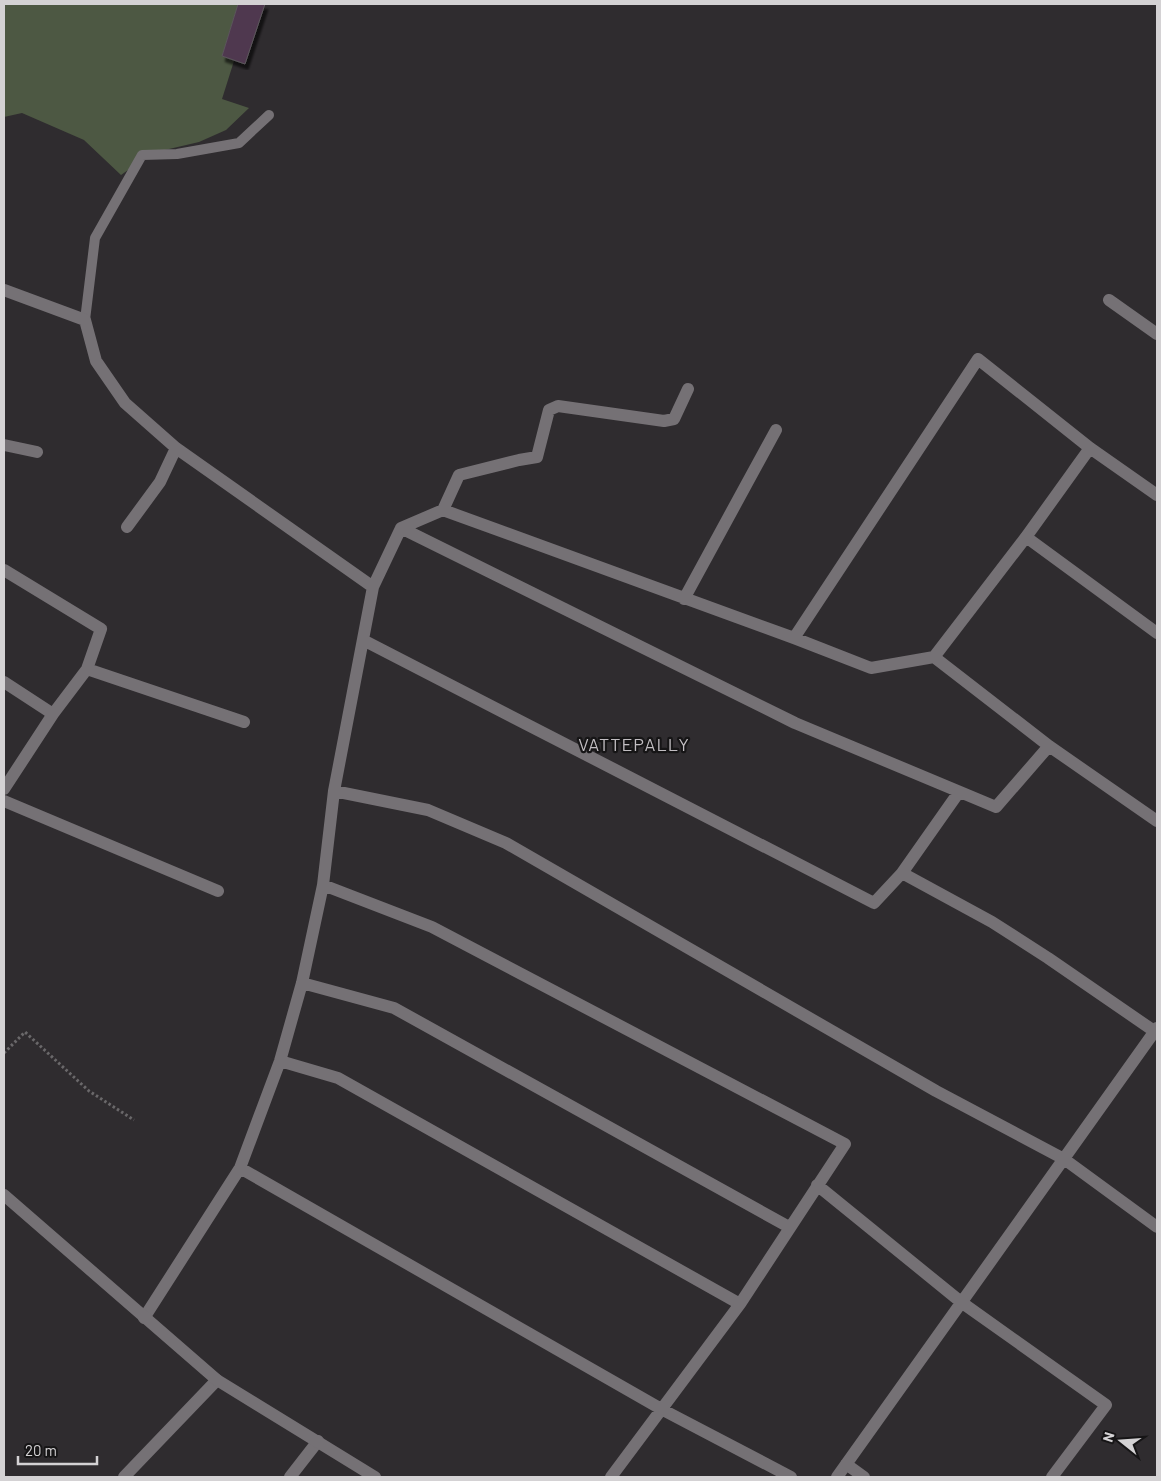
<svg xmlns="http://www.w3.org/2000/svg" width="1161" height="1481" font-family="Barlow,sans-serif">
  <defs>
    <filter id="shadow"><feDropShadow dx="3" dy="5.5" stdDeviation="1" flood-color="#0009"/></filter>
  </defs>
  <rect width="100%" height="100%" fill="#2f2c2f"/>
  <path fill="#4d5843" d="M 4,4 L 238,4 L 222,56 L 234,61 L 222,99 L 249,108 L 226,130 L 199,142 L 152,153 L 121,175 L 84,140 L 22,113 L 4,117 Z"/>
  <path fill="#503850" stroke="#5b575b" filter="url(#shadow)" d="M 238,4 L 265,4 L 245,64 L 222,56 Z"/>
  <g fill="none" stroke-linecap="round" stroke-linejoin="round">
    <path stroke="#6a686a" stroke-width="3" stroke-dasharray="2.5 2.5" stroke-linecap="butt" d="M 4,1053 L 25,1032 L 89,1091 L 134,1120"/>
    <path stroke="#757175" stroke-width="10" d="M 85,320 L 95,238 L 142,155 L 177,154 L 239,143 L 269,115"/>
    <path stroke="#757175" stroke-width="12" d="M 4,290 L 85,320 L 96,361 L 125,403 L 176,448 L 373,587 L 334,791 L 323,885 L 302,983 L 280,1061 L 240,1168 L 144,1318
      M 1109,300 L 1157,334
      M 4,445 L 37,452
      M 443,510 L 459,475 L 519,460 L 537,457 L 549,410 L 558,406 L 664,421 L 674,419 L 688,389
      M 127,527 L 160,482 L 176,448
      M 401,528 L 795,723 L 996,807 L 1049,746
      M 1026,537 L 1157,633
      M 4,570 L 101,629 L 87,669 L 53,714 L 4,789
      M 373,587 L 401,528 L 443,510 L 794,638 L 871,668 L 934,657 L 1049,746 L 1157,821
      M 684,599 L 776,430
      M 794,638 L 978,359 L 1090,448 L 1157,495
      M 363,640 L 874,903 L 902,873 L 992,922 L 1048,958 L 1157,1033
      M 934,657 L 1026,537 L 1090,448
      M 87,669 L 244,722
      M 4,682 L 53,714
      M 334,791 L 428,810 L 506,843 L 936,1091 L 1064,1159 L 1157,1227
      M 4,801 L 218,891
      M 902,873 L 959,792
      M 323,885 L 432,927 L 845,1144 L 740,1304 L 611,1477
      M 302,983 L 394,1008 L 789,1227
      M 280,1061 L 338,1078 L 740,1304
      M 240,1168 L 663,1410 L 791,1477
      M 817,1185 L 961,1302 L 1106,1405 L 1052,1477
      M 846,1464 L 864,1477
      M 124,1477 L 217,1380
      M 290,1477 L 318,1441
      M 837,1477 L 1157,1028"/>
    <path stroke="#757175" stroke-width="12" d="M 4,1195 L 217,1380 L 375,1477"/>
  </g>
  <g text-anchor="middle" stroke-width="4.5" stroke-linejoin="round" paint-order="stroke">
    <g font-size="18" letter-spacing="1" fill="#c2bec2" stroke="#161516">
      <text x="634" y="751">VATTEPALLY</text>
    </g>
  </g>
  <rect width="1161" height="1481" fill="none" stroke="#d4d2d4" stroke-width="10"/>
  <g transform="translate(1121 1441) rotate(287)" stroke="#161516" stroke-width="4" paint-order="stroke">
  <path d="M0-4L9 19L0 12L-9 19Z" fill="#d4d2d4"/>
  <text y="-8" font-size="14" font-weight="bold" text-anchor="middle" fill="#d4d2d4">N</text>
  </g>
  <path d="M18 1456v8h79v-8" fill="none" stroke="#d4d2d4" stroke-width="2.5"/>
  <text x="25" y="1456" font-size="15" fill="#d4d2d4" stroke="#161516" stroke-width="4" paint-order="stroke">20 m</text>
</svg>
